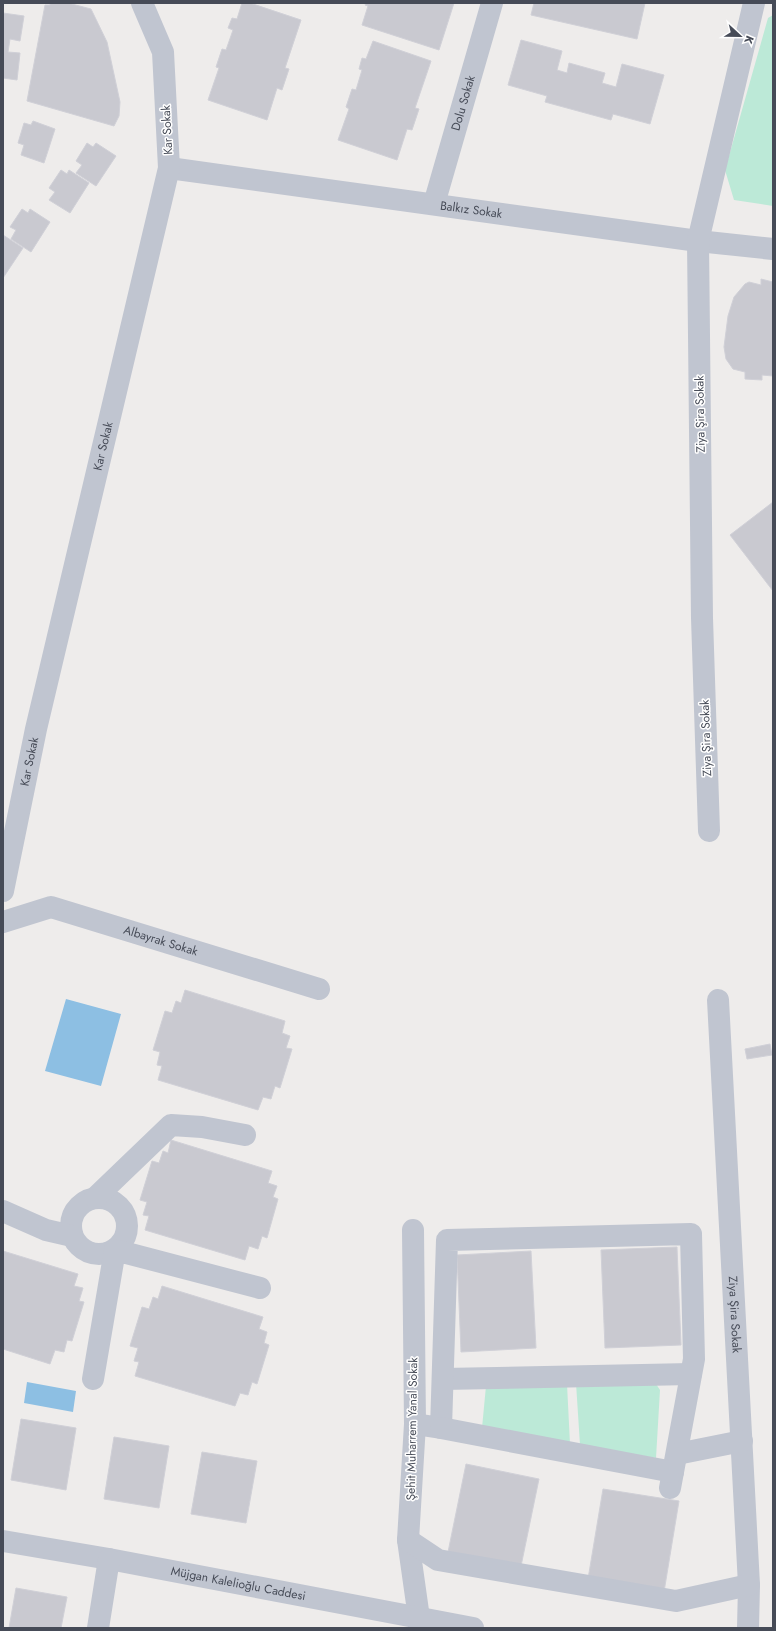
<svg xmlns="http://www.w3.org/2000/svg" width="776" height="1631" font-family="Jost,sans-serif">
  <rect width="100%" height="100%" fill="#eeeceb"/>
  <path fill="#bce9d7" d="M 773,15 L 773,206 L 734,200 L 725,170 L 768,18 Z
    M 654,1381 L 660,1390 L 656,1458 L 580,1445 L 576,1383 Z
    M 567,1384 L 570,1444 L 482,1428 L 486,1386 Z"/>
  <path fill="#8dbfe3" d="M 66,999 L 121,1014 L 101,1086 L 45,1071 Z
    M 27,1382 L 76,1391 L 73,1412 L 24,1403 Z"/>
  <path fill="#c9c9d0" stroke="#d0d0d7" d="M 50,3 L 68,3 L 91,9 L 107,42 L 120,102 L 119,116 L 114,126 L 27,101 L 45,5 L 50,5 Z
    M 242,3 L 250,3 L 301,20 L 285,68 L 289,69 L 282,90 L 277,88 L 267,120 L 208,100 L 219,68 L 216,67 L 222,49 L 226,50 L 233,30 L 228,28 L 232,18 L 237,19 Z
    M 366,3 L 454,3 L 439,50 L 362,25 L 368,6 L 365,5 Z
    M 534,3 L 645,3 L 637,39 L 531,15 Z
    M 3,13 L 24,16 L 20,41 L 10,39 L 8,52 L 20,53 L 17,80 L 3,78 Z
    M 521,40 L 562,51 L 557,70 L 567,73 L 569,63 L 605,73 L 602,83 L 616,87 L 622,64 L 664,75 L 650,124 L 613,114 L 611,120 L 545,102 L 547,96 L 508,85 Z
    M 373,41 L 431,61 L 415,108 L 419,109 L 412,130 L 407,129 L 397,160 L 338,140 L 349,109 L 346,107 L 352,89 L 356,90 L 362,70 L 359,69 L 362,58 L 366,59 Z
    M 33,121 L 55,129 L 44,163 L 21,155 L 24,145 L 18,143 L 24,123 L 31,125 Z
    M 87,143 L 93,147 L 96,143 L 116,156 L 96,186 L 76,173 L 82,165 L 76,161 Z
    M 61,170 L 67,174 L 69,170 L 89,183 L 70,213 L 49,200 L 55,192 L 49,188 Z
    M 22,209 L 28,213 L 30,209 L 50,222 L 31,252 L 11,239 L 16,230 L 10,227 Z
    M 3,235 L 23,248 L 3,278 Z
    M 761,279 L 773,282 L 773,376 L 762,375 L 762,380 L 745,379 L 745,372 L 733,369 L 726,359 L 724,347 L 728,316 L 734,297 L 745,284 L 749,282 L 761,285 Z
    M 773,502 L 773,591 L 730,535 Z
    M 185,990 L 285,1021 L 282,1033 L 290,1036 L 286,1048 L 292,1049 L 280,1088 L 275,1086 L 271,1099 L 263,1097 L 258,1110 L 158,1080 L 162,1066 L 157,1065 L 160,1052 L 153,1050 L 165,1011 L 172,1013 L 176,1001 L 181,1003 Z
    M 770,1044 L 772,1055 L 747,1059 L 745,1049 Z
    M 171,1140 L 272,1171 L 268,1183 L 277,1186 L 273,1197 L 278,1199 L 267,1238 L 262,1236 L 258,1249 L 249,1246 L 245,1260 L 145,1230 L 149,1216 L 143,1215 L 147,1202 L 140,1200 L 152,1161 L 159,1163 L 163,1151 L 168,1153 Z
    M 677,1247 L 681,1345 L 605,1348 L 601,1250 Z
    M 3,1251 L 78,1274 L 74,1286 L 83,1288 L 79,1301 L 84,1302 L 72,1341 L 67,1340 L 64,1352 L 55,1350 L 50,1364 L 3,1349 Z
    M 531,1251 L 536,1348 L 461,1352 L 457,1255 Z
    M 162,1286 L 263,1317 L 259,1329 L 267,1332 L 264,1343 L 269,1345 L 257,1384 L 252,1382 L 248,1395 L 240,1393 L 235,1406 L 135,1376 L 139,1362 L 134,1361 L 138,1348 L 130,1346 L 142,1307 L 149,1309 L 153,1297 L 158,1299 Z
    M 21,1419 L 76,1428 L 66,1490 L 11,1480 Z
    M 114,1437 L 169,1446 L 159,1508 L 104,1499 Z
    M 202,1452 L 257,1461 L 246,1523 L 191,1514 Z
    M 466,1464 L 539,1479 L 520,1571 L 447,1557 Z
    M 603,1489 L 679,1501 L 663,1598 L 587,1585 Z
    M 16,1588 L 67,1597 L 61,1628 L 9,1628 Z"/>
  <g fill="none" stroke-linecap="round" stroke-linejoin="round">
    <g stroke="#c0c5d0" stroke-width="22">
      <path id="s1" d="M 169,168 L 698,241 L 773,249"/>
      <path id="s2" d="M 434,204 L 492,3"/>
      <path d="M 709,831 L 702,618 L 698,241 L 754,3"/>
      <path id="s3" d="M 3,891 L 36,729 L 169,168 L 163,52 L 142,3"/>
      <path id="s4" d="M 3,922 L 51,907 L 319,989"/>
      <path id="s5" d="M 718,1000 L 749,1585 L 748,1628"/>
      <circle cx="99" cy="1226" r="28"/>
      <path d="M 95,1198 L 171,1125 L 202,1127 L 245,1135"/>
      <path d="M 3,1211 L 46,1230 L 72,1236"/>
      <path d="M 413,1230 L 415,1424 L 408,1540 L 419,1618 L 419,1628"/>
      <path d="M 93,1379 L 115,1250 L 260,1288"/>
      <path d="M 443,1379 L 691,1374"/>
      <path d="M 415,1424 L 441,1428 L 447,1240 L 691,1234 L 694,1359 L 670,1488"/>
      <path d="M 441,1428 L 673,1472"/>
      <path d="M 677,1454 L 742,1441"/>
      <path d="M 408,1540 L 438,1560 L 676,1601 L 749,1585"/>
      <path id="s6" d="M 3,1541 L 109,1559 L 473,1628"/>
      <path d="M 98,1628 L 109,1559"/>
    </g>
  </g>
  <g text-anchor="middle" stroke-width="3" stroke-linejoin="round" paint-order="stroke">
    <g font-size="12" fill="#464b57" stroke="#fff">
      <text dy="4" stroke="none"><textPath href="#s2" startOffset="105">Dolu Sokak</textPath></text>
      <text transform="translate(167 130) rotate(-93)" y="4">Kar Sokak</text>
      <text dy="4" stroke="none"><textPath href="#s1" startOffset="305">Balkız Sokak</textPath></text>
      <text transform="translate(700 414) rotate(-91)" y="4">Ziya Şira Sokak</text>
      <text dy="4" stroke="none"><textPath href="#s3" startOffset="456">Kar Sokak</textPath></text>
      <text transform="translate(706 738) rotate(-92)" y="4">Ziya Şira Sokak</text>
      <text dy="4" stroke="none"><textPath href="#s3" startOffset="132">Kar Sokak</textPath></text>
      <text dy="4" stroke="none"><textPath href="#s4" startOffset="165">Albayrak Sokak</textPath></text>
      <text dy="4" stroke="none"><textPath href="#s5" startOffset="315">Ziya Şira Sokak</textPath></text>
      <text transform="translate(412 1429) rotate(-89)" y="4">Şehit Muharrem Yanal Sokak</text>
      <text dy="4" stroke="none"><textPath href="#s6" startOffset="239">Müjgan Kalelioğlu Caddesi</textPath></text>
    </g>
  </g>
  <rect width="776" height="1631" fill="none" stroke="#464b57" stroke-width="8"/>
  <g transform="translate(740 36) rotate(112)" stroke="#ffffff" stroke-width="3" paint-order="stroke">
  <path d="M0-3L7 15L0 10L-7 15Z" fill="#464b57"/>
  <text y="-6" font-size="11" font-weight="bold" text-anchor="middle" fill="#464b57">K</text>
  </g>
</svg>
